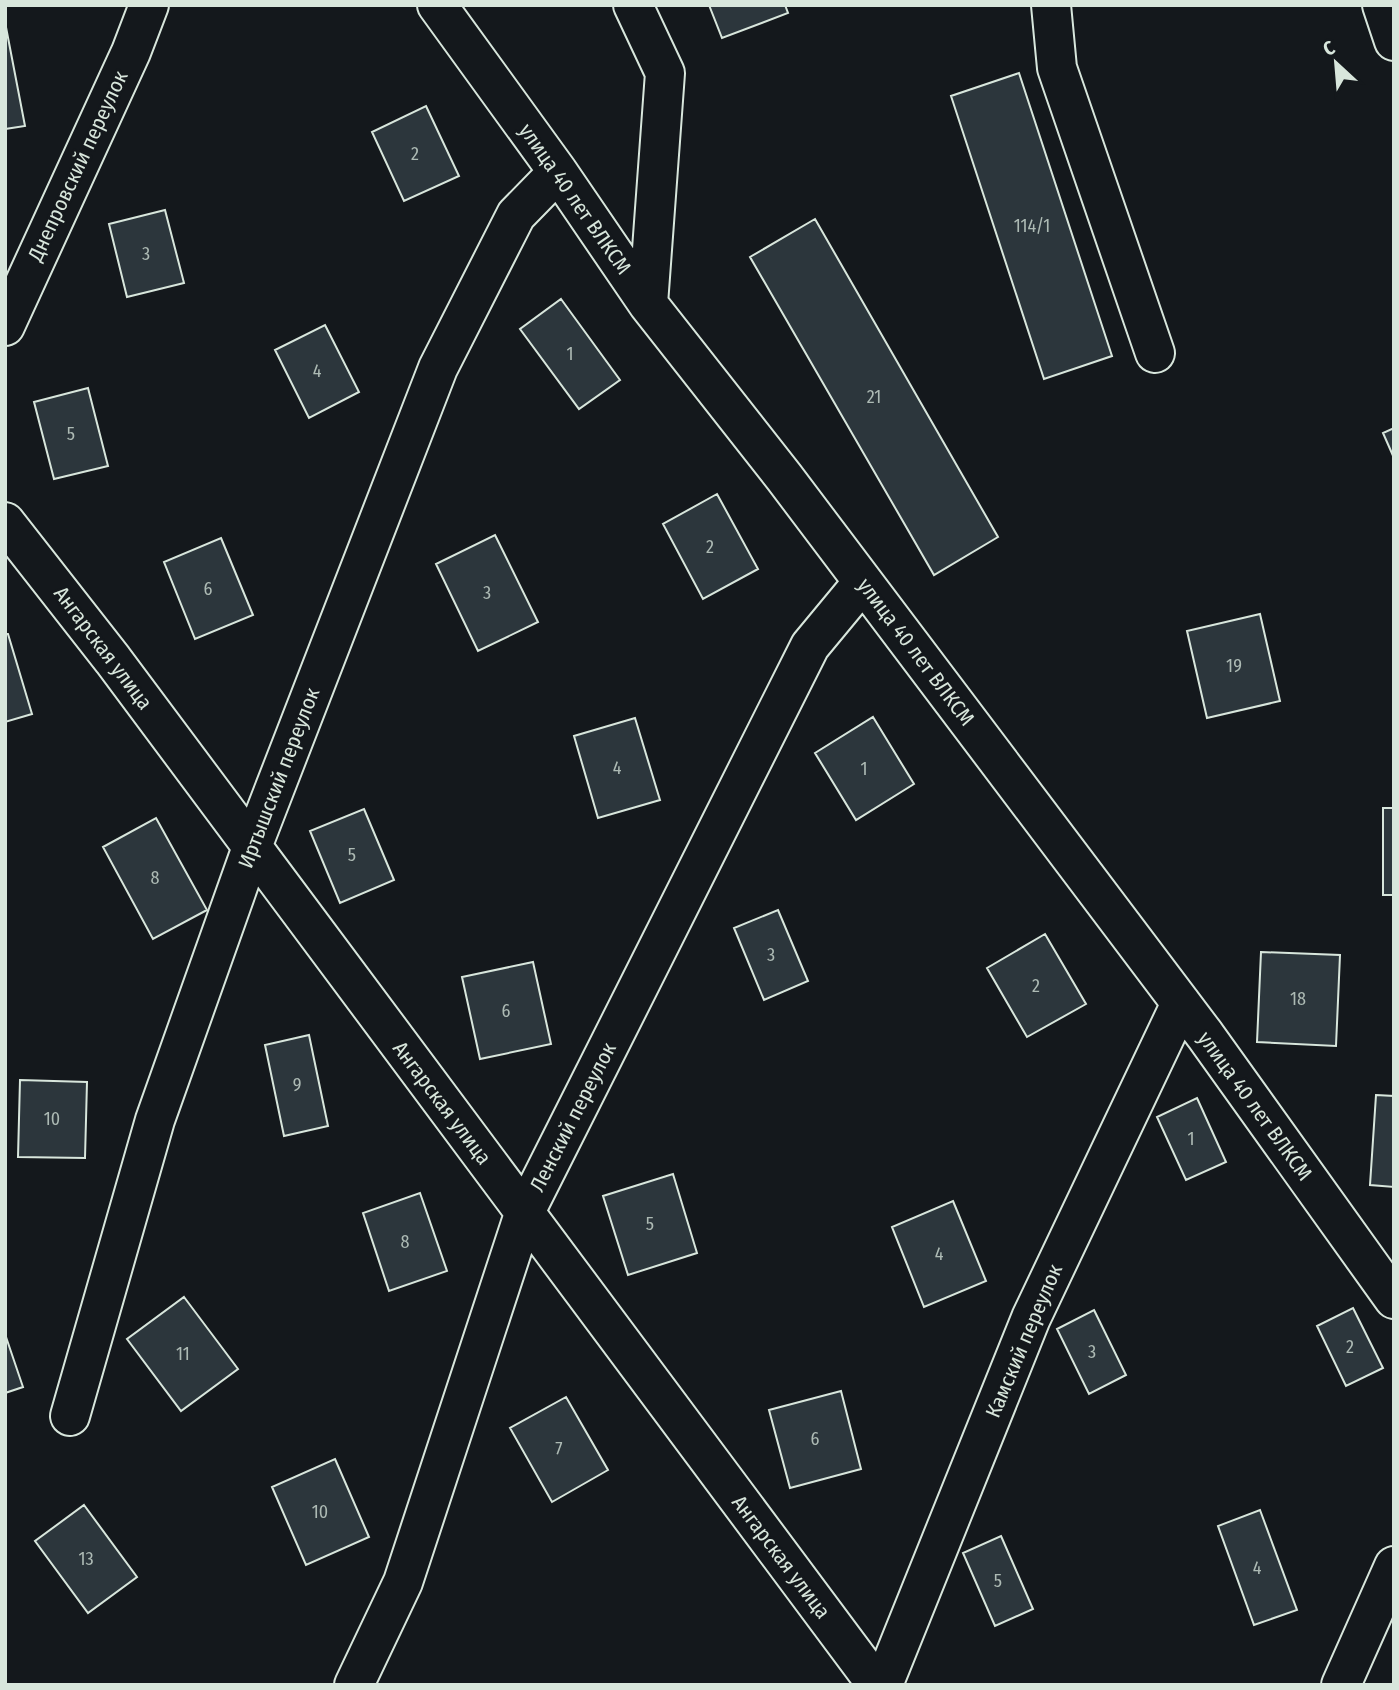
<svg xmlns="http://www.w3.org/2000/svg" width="1399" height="1690" font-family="'Fira Sans Condensed',sans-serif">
  <rect width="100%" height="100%" fill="#14181c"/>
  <path fill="#2c363c" stroke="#d8e6dc" stroke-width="2" d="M 709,5 L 785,5 L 788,13 L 722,38 Z
    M 5,22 L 25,126 L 5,129 Z
    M 1019,73 L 1112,356 L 1044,379 L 951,96 Z
    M 426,106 L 459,176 L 404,201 L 372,132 Z
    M 165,210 L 184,283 L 127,297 L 109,224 Z
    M 815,219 L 998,537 L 934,575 L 750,257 Z
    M 561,299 L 620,380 L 579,409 L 520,329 Z
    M 325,325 L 359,392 L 309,418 L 275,350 Z
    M 88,388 L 108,466 L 54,479 L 34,402 Z
    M 1394,428 L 1394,458 L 1383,433 Z
    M 717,494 L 758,569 L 703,599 L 663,524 Z
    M 495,535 L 538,622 L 478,651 L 436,564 Z
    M 221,538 L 253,615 L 195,639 L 164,562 Z
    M 1260,614 L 1280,701 L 1207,718 L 1187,631 Z
    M 5,634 L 8,634 L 32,714 L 5,722 Z
    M 873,717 L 914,784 L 856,820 L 815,753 Z
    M 635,718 L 660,800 L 598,818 L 574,736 Z
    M 1383,808 L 1394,808 L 1394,895 L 1383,895 Z
    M 364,809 L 394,880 L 340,903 L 310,831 Z
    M 156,818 L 207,910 L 153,939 L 103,847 Z
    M 778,910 L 808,981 L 764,1000 L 734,928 Z
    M 1045,934 L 1086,1004 L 1027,1037 L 987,968 Z
    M 1261,952 L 1340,955 L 1336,1046 L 1257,1042 Z
    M 533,962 L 551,1044 L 480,1059 L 462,977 Z
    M 309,1035 L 328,1126 L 284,1136 L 265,1045 Z
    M 20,1080 L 87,1082 L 85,1158 L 18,1157 Z
    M 1376,1095 L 1394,1096 L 1394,1187 L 1370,1185 Z
    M 1197,1098 L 1226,1162 L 1186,1180 L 1157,1117 Z
    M 673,1174 L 697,1253 L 628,1275 L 603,1196 Z
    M 420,1193 L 447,1271 L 389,1291 L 363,1213 Z
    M 953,1201 L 986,1281 L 924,1307 L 892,1227 Z
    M 184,1297 L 238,1369 L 181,1411 L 127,1339 Z
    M 1353,1308 L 1383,1368 L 1346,1386 L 1317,1326 Z
    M 1094,1310 L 1126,1375 L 1089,1394 L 1057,1329 Z
    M 5,1334 L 23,1387 L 5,1393 Z
    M 841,1391 L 861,1469 L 790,1488 L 769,1410 Z
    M 566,1397 L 608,1470 L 552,1502 L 510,1428 Z
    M 335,1459 L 369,1537 L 306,1565 L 272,1487 Z
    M 84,1505 L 137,1577 L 88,1613 L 35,1541 Z
    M 1260,1510 L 1297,1610 L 1254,1625 L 1218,1526 Z
    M 1001,1536 L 1033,1609 L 995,1626 L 963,1553 Z"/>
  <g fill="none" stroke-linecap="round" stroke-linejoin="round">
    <g stroke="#d8e6dc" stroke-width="42">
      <path id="minor" d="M 437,5 L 558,172 L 648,304 L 784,477 L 1205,1035 L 1394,1299
        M 633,5 L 665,73 L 648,304
        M 1051,5 L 1057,68 L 1155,353
        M 1382,5 L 1394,41
        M 5,326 L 131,52 L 149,5
        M 5,522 L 113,660 L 877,1685
        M 70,1416 L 155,1120 L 252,847 L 438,368 L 516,215 L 558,172
        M 354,1685 L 403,1582 L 524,1214 L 810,646 L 863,582
        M 883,1685 L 1031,1318 L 1181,1003
        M 1341,1685 L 1394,1566"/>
    </g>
    <use href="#minor" stroke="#14181c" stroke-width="38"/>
  </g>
  <g text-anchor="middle" stroke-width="5" stroke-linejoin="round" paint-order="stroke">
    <g font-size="18" fill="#adbab4">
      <text x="415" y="160">2</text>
      <text x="1032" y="232">114/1</text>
      <text x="146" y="260">3</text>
      <text x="570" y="360">1</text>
      <text x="317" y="377">4</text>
      <text x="874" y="403">21</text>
      <text x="71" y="440">5</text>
      <text x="710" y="553">2</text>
      <text x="208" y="595">6</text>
      <text x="487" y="599">3</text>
      <text x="1234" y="672">19</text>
      <text x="617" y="774">4</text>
      <text x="864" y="775">1</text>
      <text x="352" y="861">5</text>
      <text x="155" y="884">8</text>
      <text x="771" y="961">3</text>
      <text x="1036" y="992">2</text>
      <text x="1298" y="1005">18</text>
      <text x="506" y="1017">6</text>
      <text x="297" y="1091">9</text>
      <text x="52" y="1125">10</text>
      <text x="1191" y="1145">1</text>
      <text x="650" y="1230">5</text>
      <text x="405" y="1248">8</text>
      <text x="939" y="1260">4</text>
      <text x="1350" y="1353">2</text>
      <text x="1092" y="1358">3</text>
      <text x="183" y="1360">11</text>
      <text x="815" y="1445">6</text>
      <text x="559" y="1455">7</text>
      <text x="320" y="1518">10</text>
      <text x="86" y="1565">13</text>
      <text x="1257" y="1574">4</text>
      <text x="998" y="1587">5</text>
    </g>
    <g font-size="21" fill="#d8e6dc" stroke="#14181c">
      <text transform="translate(78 166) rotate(-65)" y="7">Днепровский переулок</text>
      <text transform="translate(575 199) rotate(55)" y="7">улица 40 лет ВЛКСМ</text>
      <text transform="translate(103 648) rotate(53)" y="7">Ангарская улица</text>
      <text transform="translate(916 652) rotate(53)" y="7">улица 40 лет ВЛКСМ</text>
      <text transform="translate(279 778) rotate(-69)" y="7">Иртышский переулок</text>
      <text transform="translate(442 1103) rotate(53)" y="7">Ангарская улица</text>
      <text transform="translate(1255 1106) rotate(54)" y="7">улица 40 лет ВЛКСМ</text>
      <text transform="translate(573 1117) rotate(-63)" y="7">Ленский переулок</text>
      <text transform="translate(1024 1341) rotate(-67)" y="7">Камский переулок</text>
      <text transform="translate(781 1557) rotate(53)" y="7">Ангарская улица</text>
    </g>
  </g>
  <rect width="1399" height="1690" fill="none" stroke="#d8e6dc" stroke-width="14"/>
  <g transform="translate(1336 63) rotate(334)" stroke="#14181c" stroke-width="5" paint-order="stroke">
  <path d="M0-5L12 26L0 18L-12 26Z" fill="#d8e6dc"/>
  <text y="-10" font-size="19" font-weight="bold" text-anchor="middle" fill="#d8e6dc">С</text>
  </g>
</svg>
